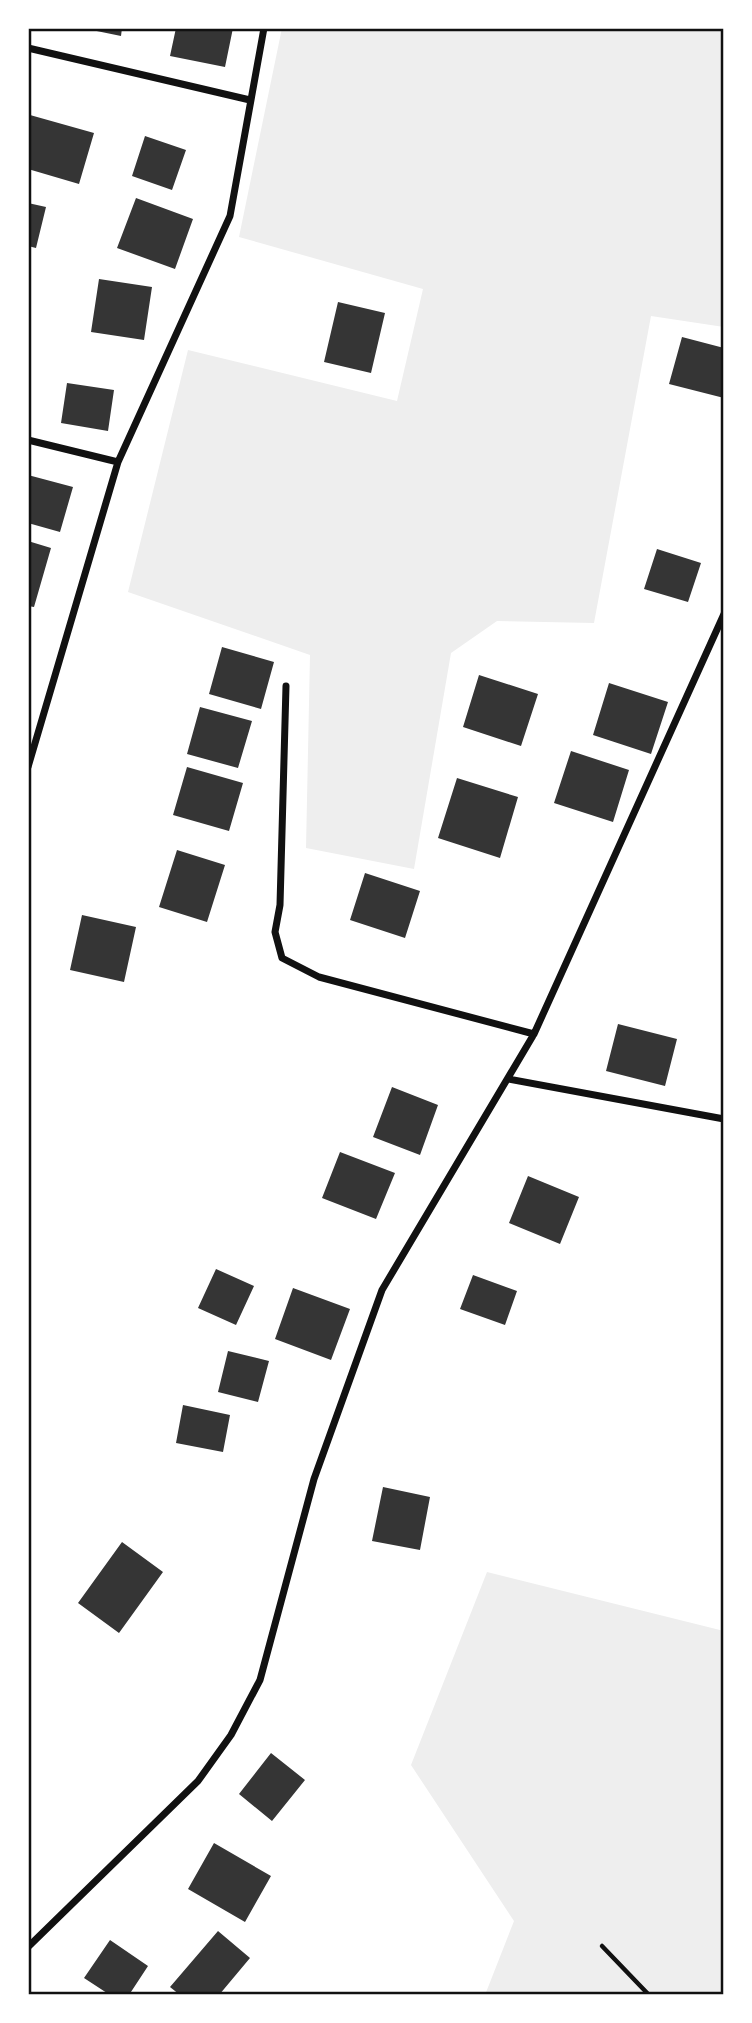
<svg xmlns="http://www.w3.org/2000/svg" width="752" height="2023" font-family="'Source Sans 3',sans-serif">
  <rect width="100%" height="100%" fill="#fff"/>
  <path fill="#eee" d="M 282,28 L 724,28 L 724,327 L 651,316 L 594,623 L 497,621 L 451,653 L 414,869 L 306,848 L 310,655 L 128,592 L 188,350 L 397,401 L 423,289 L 239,237 Z
    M 487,1572 L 724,1631 L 724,1995 L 485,1995 L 514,1921 L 411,1765 Z"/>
  <path fill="#353535" d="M 82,28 L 122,28 L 121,36 Z
    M 176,28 L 233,28 L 225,67 L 170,56 Z
    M 30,115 L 94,133 L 79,184 L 28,169 L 28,123 Z
    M 145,136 L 186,150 L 172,190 L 132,176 Z
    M 136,198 L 193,219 L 175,269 L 117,248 Z
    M 28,203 L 46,207 L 36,248 L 28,246 Z
    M 99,279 L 152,287 L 144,340 L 91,332 Z
    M 338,302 L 385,313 L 371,373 L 324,362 Z
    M 682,337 L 724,348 L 724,398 L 669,384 Z
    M 67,383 L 114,390 L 108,431 L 61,423 Z
    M 28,475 L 73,487 L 60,532 L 28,523 Z
    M 28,541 L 51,548 L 34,607 L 28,606 Z
    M 657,549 L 701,563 L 688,602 L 644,589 Z
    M 222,647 L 274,662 L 261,709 L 209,694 Z
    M 479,675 L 538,694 L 521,746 L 463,727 Z
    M 609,683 L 668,702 L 651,754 L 593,735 Z
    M 200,707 L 252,721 L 238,768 L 187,754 Z
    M 571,751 L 629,770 L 613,822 L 554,803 Z
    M 187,767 L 243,783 L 229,831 L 173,815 Z
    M 457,778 L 518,797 L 500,858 L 438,838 Z
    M 177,850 L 225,865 L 207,922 L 159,907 Z
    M 365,873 L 420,891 L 405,938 L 350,920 Z
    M 82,915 L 136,927 L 124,982 L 70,970 Z
    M 618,1024 L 677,1039 L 665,1086 L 606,1071 Z
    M 392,1087 L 438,1105 L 420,1155 L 373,1137 Z
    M 340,1152 L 395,1173 L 376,1219 L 322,1198 Z
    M 528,1176 L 579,1197 L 560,1244 L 509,1223 Z
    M 216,1269 L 254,1286 L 236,1325 L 198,1308 Z
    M 473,1275 L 517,1291 L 505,1325 L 460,1309 Z
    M 293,1288 L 350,1309 L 331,1360 L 275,1339 Z
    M 228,1351 L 269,1361 L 258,1402 L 218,1392 Z
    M 183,1405 L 230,1415 L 223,1452 L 176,1443 Z
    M 383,1487 L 430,1497 L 420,1550 L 372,1541 Z
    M 122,1542 L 163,1572 L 119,1633 L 78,1603 Z
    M 271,1753 L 305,1780 L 272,1821 L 239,1794 Z
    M 214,1843 L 271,1876 L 245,1922 L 188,1889 Z
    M 218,1931 L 250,1958 L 219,1995 L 180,1995 L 170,1987 Z
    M 110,1940 L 148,1966 L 129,1995 L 110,1995 L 84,1978 Z"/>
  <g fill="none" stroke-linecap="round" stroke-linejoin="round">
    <path stroke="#111" stroke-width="4.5" d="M 602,1946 L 649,1995"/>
    <path stroke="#111" stroke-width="7" d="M 28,48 L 250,100
      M 28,440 L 118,462
      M 286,686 L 280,905 L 275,932 L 282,958 L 319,977 L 534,1034
      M 28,767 L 118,462 L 230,216 L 264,28
      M 508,1079 L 724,1119
      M 28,1947 L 198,1781 L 231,1735 L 260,1680 L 314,1479 L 382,1290 L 534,1034 L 724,614"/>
  </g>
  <rect width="752" height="2023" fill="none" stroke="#ffffff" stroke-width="60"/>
  <rect x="30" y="30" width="692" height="1963" fill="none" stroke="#111" stroke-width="2.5"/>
</svg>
